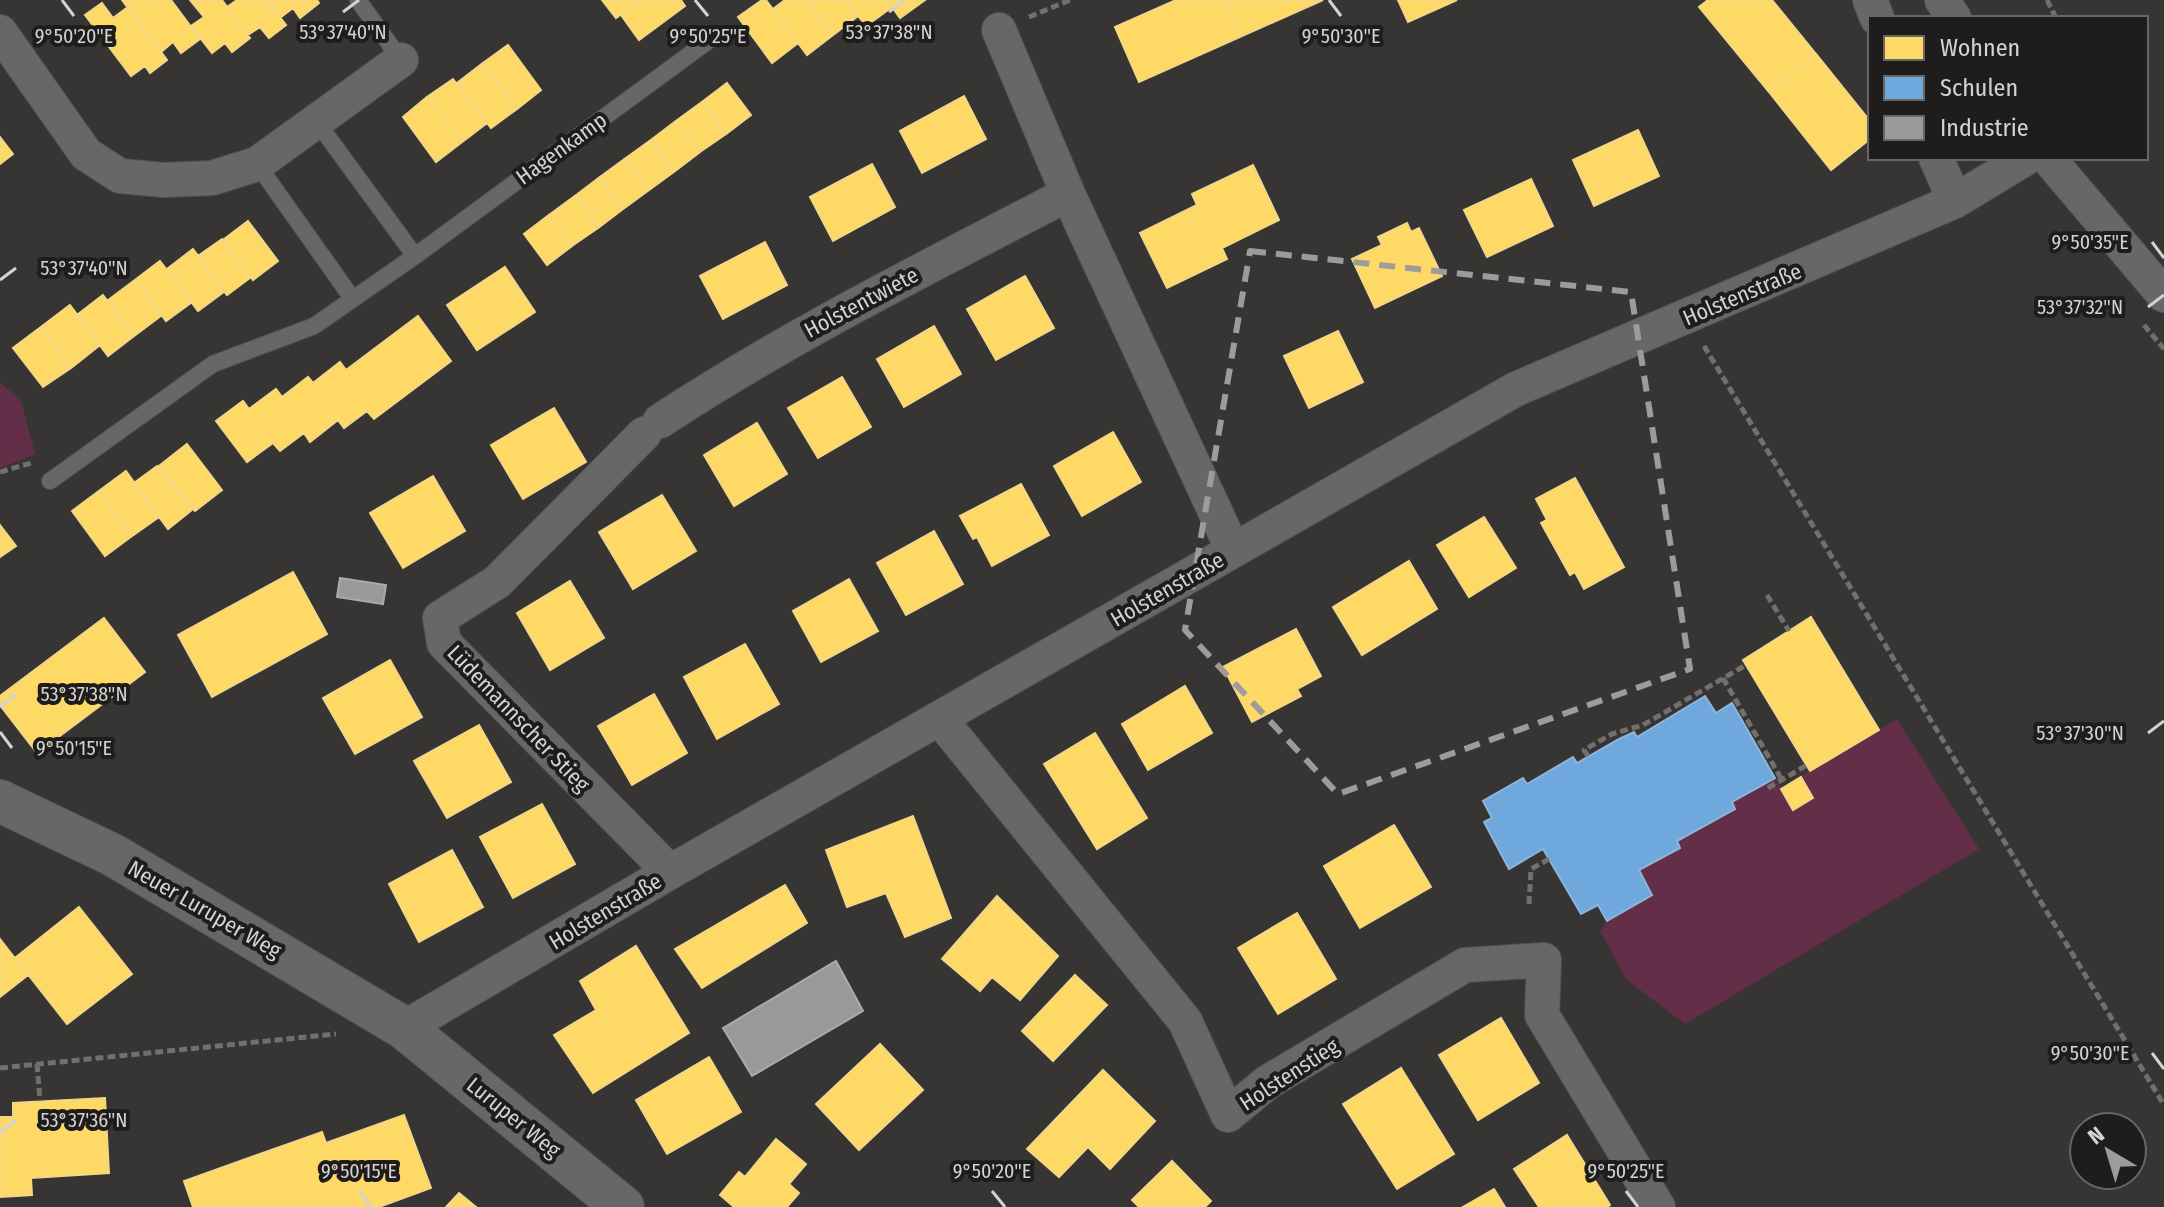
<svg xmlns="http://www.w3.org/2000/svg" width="2164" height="1207" font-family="'Fira Sans Condensed',sans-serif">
  <rect width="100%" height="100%" fill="#373534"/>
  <path fill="#632e48" d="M 0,382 L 21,401 L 35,454 L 0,468 Z
    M 1897,719 L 1979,849 L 1685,1024 L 1627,980 L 1600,931 L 1607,921 L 1652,895 L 1639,870 L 1680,848 L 1677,841 L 1735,809 L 1732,802 L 1774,778 L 1781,788 Z"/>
  <path fill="#ffd966" stroke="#f2d786" stroke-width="2" d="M 122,0 L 171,0 L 200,39 L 181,53 L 173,42 L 161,52 Z
    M 190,0 L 222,0 L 250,38 L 232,52 L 225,43 L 212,53 L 191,26 L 204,17 Z
    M 237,0 L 267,0 L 286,25 L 269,38 L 260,27 L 248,35 L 227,7 Z
    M 268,0 L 317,0 L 319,3 L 300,18 L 293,8 L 281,17 Z
    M 602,0 L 640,0 L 616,18 Z
    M 640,0 L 681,0 L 685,6 L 639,40 L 621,15 Z
    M 762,0 L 766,0 L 798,43 L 772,63 L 738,17 Z
    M 785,0 L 806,0 L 833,35 L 807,55 L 773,9 Z
    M 806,0 L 846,0 L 858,16 L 833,35 Z
    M 846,0 L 887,0 L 892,7 L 866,26 Z
    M 887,0 L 925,0 L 900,18 Z
    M 1176,0 L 1224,0 L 1240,37 L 1139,82 L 1115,27 Z
    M 1224,0 L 1323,0 L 1240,37 Z
    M 1398,0 L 1457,0 L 1408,22 Z
    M 1708,0 L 1772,0 L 1816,54 L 1769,92 L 1699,7 Z
    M 102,3 L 113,18 L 128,7 L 167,60 L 150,73 L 145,66 L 131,76 L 85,15 Z
    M 508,45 L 541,90 L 517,109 L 483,63 Z
    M 1816,54 L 1870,121 L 1870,139 L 1831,170 L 1769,92 Z
    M 483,63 L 517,109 L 491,128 L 457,83 Z
    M 453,79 L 487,123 L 462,142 L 427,97 Z
    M 727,83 L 751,115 L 726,134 L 702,102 Z
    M 964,96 L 986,139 L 922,173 L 900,131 Z
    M 427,97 L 462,142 L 436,162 L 403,117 Z
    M 702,102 L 726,134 L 700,152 L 676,121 Z
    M 676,121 L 700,152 L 675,171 L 651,140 Z
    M 1638,130 L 1659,176 L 1594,206 L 1573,160 Z
    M 0,137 L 13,154 L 0,164 Z
    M 651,140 L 675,171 L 649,190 L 626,158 Z
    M 626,158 L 649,190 L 623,209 L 600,177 Z
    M 872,164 L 895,207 L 833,241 L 810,197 Z
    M 1253,165 L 1279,220 L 1222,248 L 1227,259 L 1167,288 L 1140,233 L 1197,205 L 1192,194 Z
    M 600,177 L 623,209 L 598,228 L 575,196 Z
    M 1531,179 L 1553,226 L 1487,257 L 1464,210 Z
    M 575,196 L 598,228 L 572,246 L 549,215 Z
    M 549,215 L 572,246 L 547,265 L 524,234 Z
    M 248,221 L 278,261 L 253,280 L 223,240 Z
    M 1407,223 L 1411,232 L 1419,228 L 1442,276 L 1375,308 L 1352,259 L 1382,245 L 1378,237 Z
    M 222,239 L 251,277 L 227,295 L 198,256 Z
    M 765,242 L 787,285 L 723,319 L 700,276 Z
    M 193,249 L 225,291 L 198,311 L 167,269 Z
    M 160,261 L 192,302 L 166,321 L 135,280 Z
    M 505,267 L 535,312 L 477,350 L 447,305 Z
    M 1025,276 L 1054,328 L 996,360 L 967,309 Z
    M 135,280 L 162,315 L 134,336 L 107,301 Z
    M 103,295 L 134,336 L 108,356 L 77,315 Z
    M 70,305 L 100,345 L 71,368 L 41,327 Z
    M 418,316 L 451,361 L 374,419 L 367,411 L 344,428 L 338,420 L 310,442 L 304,433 L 280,451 L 273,443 L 247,462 L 216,421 L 243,401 L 249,409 L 276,389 L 282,397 L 308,377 L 313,383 L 340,362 L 346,370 Z
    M 934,326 L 961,374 L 904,407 L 877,359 Z
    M 41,327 L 71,368 L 43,387 L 13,348 Z
    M 1338,331 L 1363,382 L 1309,408 L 1284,356 Z
    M 842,377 L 871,427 L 818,458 L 788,408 Z
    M 554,408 L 586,462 L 523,499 L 491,445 Z
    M 757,423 L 787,474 L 734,506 L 704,455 Z
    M 1113,432 L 1141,482 L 1082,516 L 1054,466 Z
    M 187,444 L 222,490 L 195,511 L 159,466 Z
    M 157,466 L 193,509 L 168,529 L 134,483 Z
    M 126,471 L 159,517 L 132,536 L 99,491 Z
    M 433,476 L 465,531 L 403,568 L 370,513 Z
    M 1575,478 L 1624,567 L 1584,589 L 1575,572 L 1570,575 L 1541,523 L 1547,520 L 1536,499 Z
    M 1021,484 L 1049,535 L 992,566 L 977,537 L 973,539 L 960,516 Z
    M 99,491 L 132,536 L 105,556 L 72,511 Z
    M 662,495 L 696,551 L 633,589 L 599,532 Z
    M 1484,517 L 1516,568 L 1469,597 L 1437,545 Z
    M 0,525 L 16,546 L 0,557 Z
    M 934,531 L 963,584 L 906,615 L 877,563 Z
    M 1409,561 L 1437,609 L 1362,655 L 1333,607 Z
    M 293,572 L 327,634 L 212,697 L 178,635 Z
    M 849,579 L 878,631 L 821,662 L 793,611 Z
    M 570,581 L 604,638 L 550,670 L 517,613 Z
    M 1811,617 L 1879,730 L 1810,771 L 1743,660 Z
    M 104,618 L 145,672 L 37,753 L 0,705 L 0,696 Z
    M 1296,629 L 1321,676 L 1297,689 L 1301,696 L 1252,722 L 1223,667 Z
    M 745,644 L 779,704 L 717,739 L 684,677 Z
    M 390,660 L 422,717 L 355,754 L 323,698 Z
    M 1185,686 L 1212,733 L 1148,770 L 1122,724 Z
    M 654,694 L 687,753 L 632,785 L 598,726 Z
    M 479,725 L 511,782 L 447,818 L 414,761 Z
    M 1095,733 L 1147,818 L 1097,849 L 1044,764 Z
    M 1801,777 L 1813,798 L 1793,810 L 1781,789 Z
    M 542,804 L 575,864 L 513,898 L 480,837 Z
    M 913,816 L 951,918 L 905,937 L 886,893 L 847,907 L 826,850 Z
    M 1394,825 L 1431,887 L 1360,928 L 1324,866 Z
    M 452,850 L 483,907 L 419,942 L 389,884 Z
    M 785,885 L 807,923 L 702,988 L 675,949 Z
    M 997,896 L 1058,956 L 1020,1000 L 992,977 L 980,991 L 942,959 Z
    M 79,907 L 132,974 L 67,1024 L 15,958 Z
    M 1297,913 L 1336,979 L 1278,1014 L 1238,948 Z
    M 0,939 L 28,975 L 0,997 Z
    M 636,946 L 689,1033 L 593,1093 L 554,1035 L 596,1010 L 580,981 Z
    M 1075,975 L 1107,1005 L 1053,1061 L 1022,1031 Z
    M 1501,1018 L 1539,1083 L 1478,1120 L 1439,1055 Z
    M 880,1044 L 923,1090 L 859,1150 L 816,1104 Z
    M 709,1057 L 741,1112 L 667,1154 L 636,1100 Z
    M 1401,1068 L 1454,1154 L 1397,1189 L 1343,1104 Z
    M 1103,1070 L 1155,1121 L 1110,1169 L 1088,1147 L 1059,1177 L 1027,1149 Z
    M 105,1098 L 109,1173 L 31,1178 L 32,1195 L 0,1197 L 0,1117 L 13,1117 L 13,1103 Z
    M 404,1115 L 431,1188 L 379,1207 L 193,1207 L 184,1181 L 322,1132 L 326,1143 Z
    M 1567,1135 L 1610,1205 L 1607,1207 L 1539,1207 L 1514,1169 Z
    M 776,1139 L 806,1164 L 789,1184 L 799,1193 L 787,1207 L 734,1207 L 720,1195 L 739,1172 L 745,1177 Z
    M 1172,1161 L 1211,1201 L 1205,1207 L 1139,1207 L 1132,1200 Z
    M 1494,1189 L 1505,1207 L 1463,1207 Z
    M 459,1193 L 476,1207 L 446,1207 Z"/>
  <path fill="#6fa8dc" stroke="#8eb5d9" stroke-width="2" d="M 1705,696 L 1716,713 L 1732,703 L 1775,778 L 1732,802 L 1735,809 L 1677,841 L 1680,848 L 1639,870 L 1652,895 L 1607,921 L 1598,905 L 1581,914 L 1543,849 L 1509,869 L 1484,822 L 1492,818 L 1483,801 L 1523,778 L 1527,784 L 1573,757 L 1577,763 L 1619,739 L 1634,732 L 1637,737 Z"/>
  <path fill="#999" stroke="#abaaaa" stroke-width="2" d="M 340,578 L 386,585 L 383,604 L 337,597 Z
    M 836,961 L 863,1011 L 752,1076 L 723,1028 Z"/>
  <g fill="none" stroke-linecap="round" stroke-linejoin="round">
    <g stroke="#525150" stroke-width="18">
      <path id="service" d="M 358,0 L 401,60
        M 317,122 L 415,256
        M 257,164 L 352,298
        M 50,481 L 213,364 L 314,326 L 415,256 L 708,41"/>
    </g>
    <g stroke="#525150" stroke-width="36">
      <path id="minor" d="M 1870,0 L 1877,18
        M 1942,0 L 1954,18
        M 999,30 L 1068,194 L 1233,550
        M 0,32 L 86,154 L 120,176 L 164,180 L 212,178 L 257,164 L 401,60
        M 1936,158 L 1955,201
        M 2048,158 L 2164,295
        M 660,421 C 791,335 930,266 1068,194
        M 644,434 L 497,582 L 440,618 L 444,643 L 670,872
        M 940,719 L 1185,1021 L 1228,1115 L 1268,1082 L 1465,965 L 1544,960 L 1542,1015 L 1658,1207
        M 404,1028 L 670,872 L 1516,389 L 1955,201 L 2026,158"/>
    </g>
    <g stroke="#525150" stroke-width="44">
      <path id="tertiary" d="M 0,801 L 113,855 L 404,1028 L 623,1207"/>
    </g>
    <path stroke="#71706f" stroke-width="5" stroke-dasharray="8 4" stroke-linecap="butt" d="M 2047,0 L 2056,18
      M 1029,17 L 1070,0
      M 2144,325 L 2164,349
      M 1704,346 L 2164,1105
      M 0,472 L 31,463
      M 1767,595 L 1789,631
      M 1723,678 L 1782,780
      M 1588,756 L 1584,750 L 1612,734 L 1643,725 L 1746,665
      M 1768,788 L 1807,765
      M 1529,904 L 1531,869 L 1549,859
      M 37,1064 L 40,1101
      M 0,1068 L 336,1034"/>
    <use href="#service" stroke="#686767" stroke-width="16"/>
    <use href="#minor" stroke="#686767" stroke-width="34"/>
    <use href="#tertiary" stroke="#686767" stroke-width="42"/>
  </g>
  <path fill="none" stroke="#9e9c9b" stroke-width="6" stroke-dasharray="16 10" stroke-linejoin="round" d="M 1250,251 L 1631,292 L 1690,669 L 1338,794 L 1185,630 Z"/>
  <path fill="none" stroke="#d5d3d2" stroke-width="3" d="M 62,0 L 74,16M 695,0 L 708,16M 1329,0 L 1341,16M 343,12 L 359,0M 889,12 L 904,0M 2152,242 L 2164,258M 0,280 L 16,268M 2148,307 L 2164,295M 0,707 L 16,694M 0,732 L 12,748M 2148,733 L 2164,721M 2152,1053 L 2164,1069M 0,1133 L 16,1120M 359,1191 L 371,1207M 992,1191 L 1005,1207M 1626,1191 L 1638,1207"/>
  <g text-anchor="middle" stroke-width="8" stroke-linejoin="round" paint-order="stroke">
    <g font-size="22" fill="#d5d3d2" stroke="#1e1d1c">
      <text transform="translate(561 148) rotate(-36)" y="8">Hagenkamp</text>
      <text transform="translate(1742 294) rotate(-23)" y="8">Holstenstraße</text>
      <text transform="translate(861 302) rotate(-28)" y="8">Holstentwiete</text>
      <text transform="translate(1167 589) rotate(-30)" y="8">Holstenstraße</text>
      <text transform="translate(519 718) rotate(46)" y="8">Lüdemannscher Stieg</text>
      <text transform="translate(205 909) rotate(30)" y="8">Neuer Luruper Weg</text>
      <text transform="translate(605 911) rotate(-31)" y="8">Holstenstraße</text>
      <text transform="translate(1289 1074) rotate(-33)" y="8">Holstenstieg</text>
      <text transform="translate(514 1117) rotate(39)" y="8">Luruper Weg</text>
    </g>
  </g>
  <g font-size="20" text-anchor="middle" fill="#d5d3d2" stroke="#1e1d1c" stroke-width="8" stroke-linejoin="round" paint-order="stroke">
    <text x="343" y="39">53°37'40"N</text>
    <text x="889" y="39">53°37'38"N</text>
    <text x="74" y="43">9°50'20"E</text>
    <text x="708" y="43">9°50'25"E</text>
    <text x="1341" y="43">9°50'30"E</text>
    <text x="2090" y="249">9°50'35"E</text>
    <text x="84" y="275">53°37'40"N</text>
    <text x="2080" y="314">53°37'32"N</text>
    <text x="84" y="701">53°37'38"N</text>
    <text x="2080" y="740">53°37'30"N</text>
    <text x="74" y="755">9°50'15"E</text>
    <text x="2090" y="1060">9°50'30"E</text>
    <text x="84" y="1127">53°37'36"N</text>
    <text x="359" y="1178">9°50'15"E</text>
    <text x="992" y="1178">9°50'20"E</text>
    <text x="1626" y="1178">9°50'25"E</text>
  </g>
  <rect x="1868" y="16" width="280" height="144" fill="#1e1d1c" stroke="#676665" stroke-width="2"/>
  <rect x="1884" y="36" width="40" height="24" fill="#ffd966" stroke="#676665" stroke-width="2"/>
  <text x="1940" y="56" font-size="24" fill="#d5d3d2">Wohnen</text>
  <rect x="1884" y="76" width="40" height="24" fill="#6fa8dc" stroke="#676665" stroke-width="2"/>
  <text x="1940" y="96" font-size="24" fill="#d5d3d2">Schulen</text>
  <rect x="1884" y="116" width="40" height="24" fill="#999999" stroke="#676665" stroke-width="2"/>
  <text x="1940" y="136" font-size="24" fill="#d5d3d2">Industrie</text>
  <g transform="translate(2108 1151) rotate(322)"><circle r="38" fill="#1e1d1c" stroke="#676665" stroke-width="2"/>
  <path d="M0-6L14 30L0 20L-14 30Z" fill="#9e9c9b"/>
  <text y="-12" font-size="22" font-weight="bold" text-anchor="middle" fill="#d5d3d2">N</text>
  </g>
</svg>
